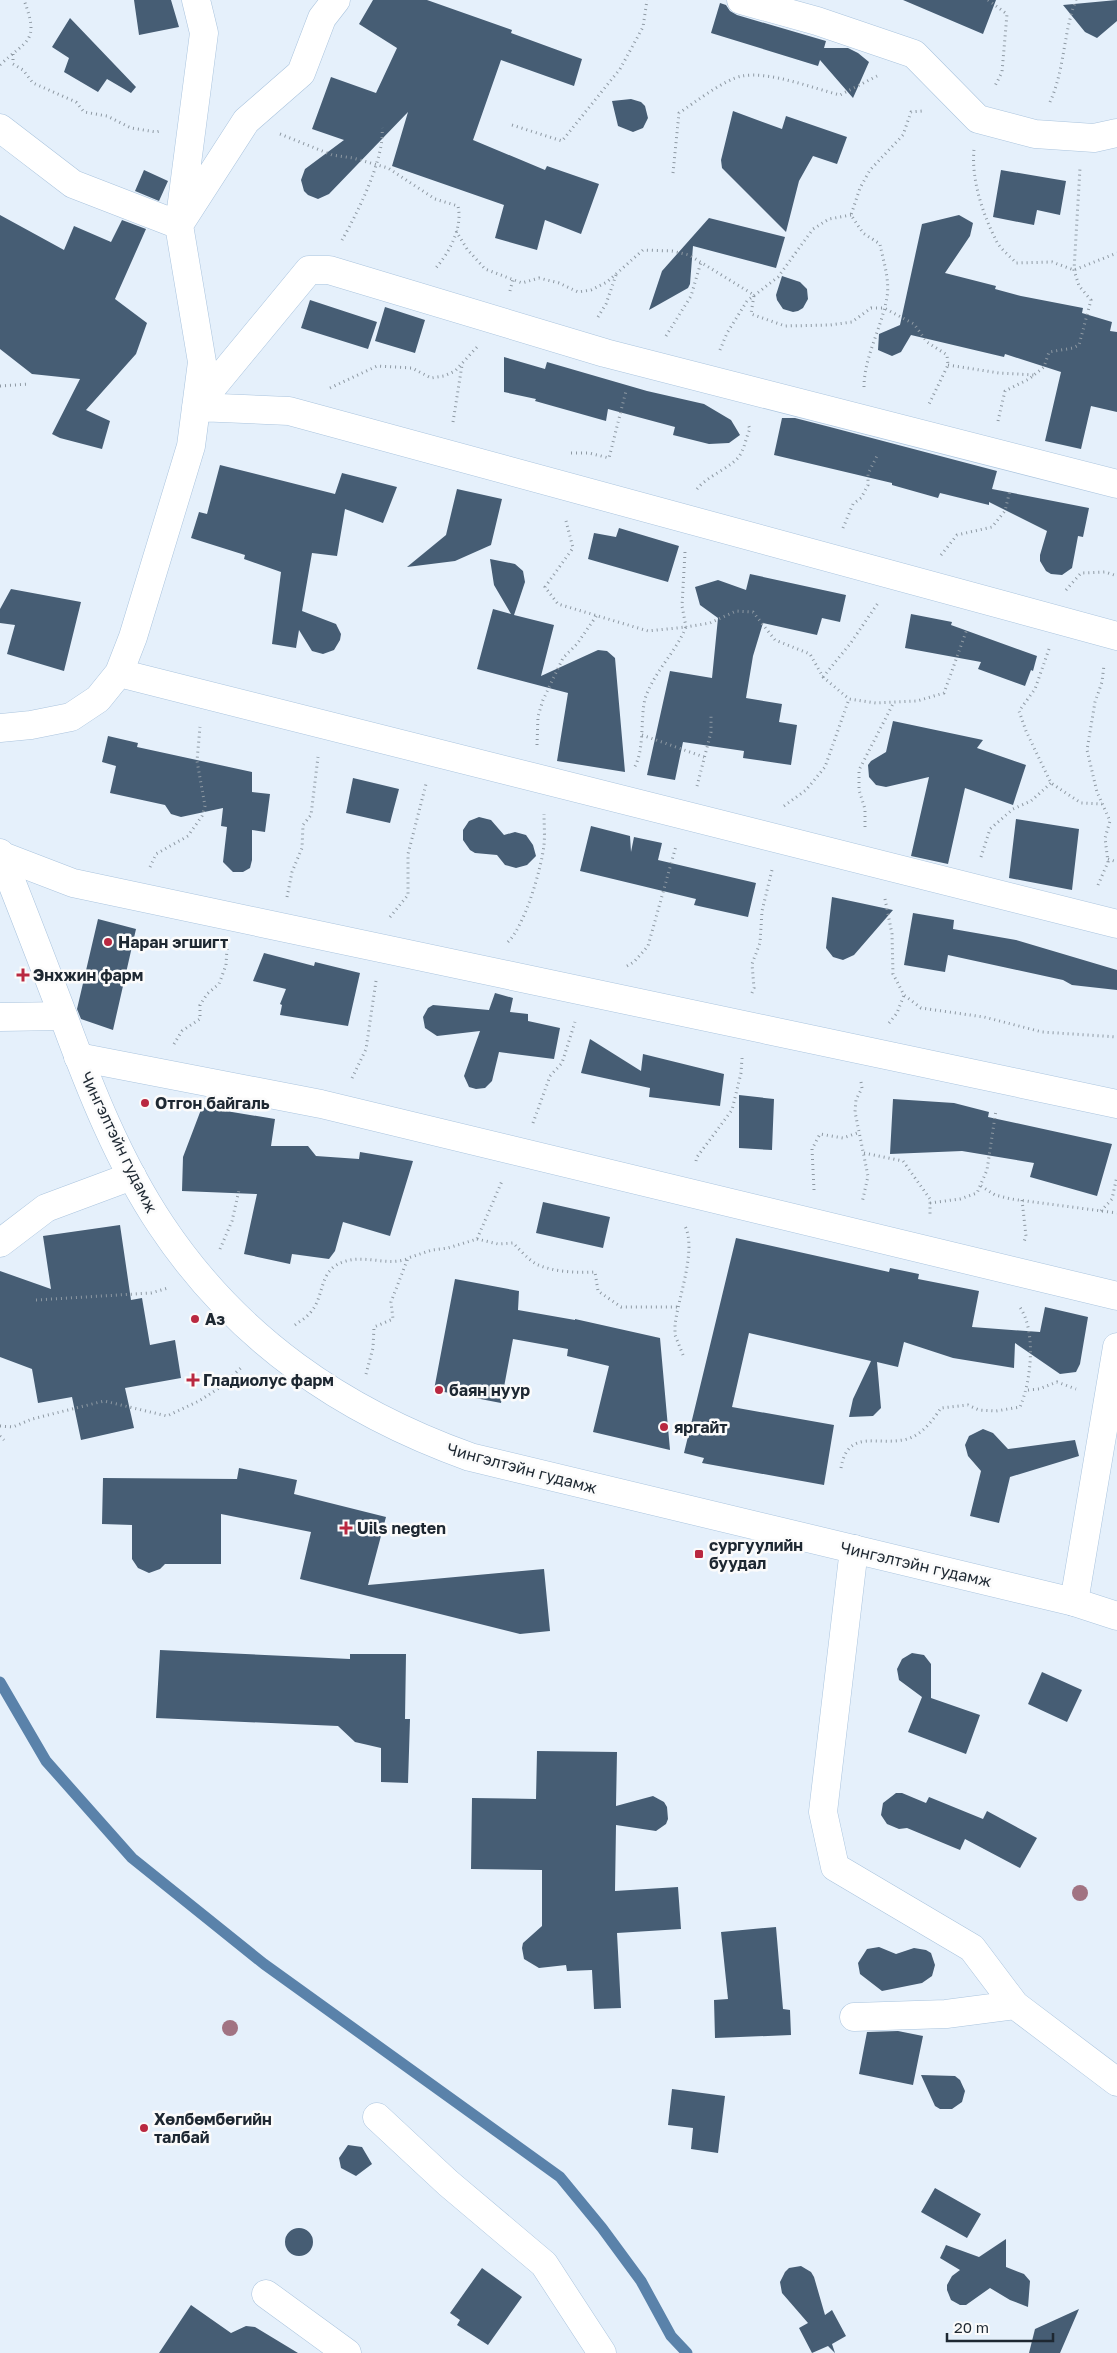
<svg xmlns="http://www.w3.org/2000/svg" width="1117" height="2353" font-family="'Golos Text',sans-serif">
  <rect width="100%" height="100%" fill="#e5f0fb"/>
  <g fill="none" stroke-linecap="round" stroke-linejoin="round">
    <path stroke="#5a82aa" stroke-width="11" d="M 0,1682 L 46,1761 L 132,1858 L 264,1964 L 560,2177 L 602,2228 L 641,2281 L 671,2336 L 687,2353"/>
  </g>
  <path fill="#465d74" d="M 134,0 L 171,0 L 179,27 L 139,35 Z
    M 373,0 L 427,0 L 512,30 L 511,33 L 582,59 L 574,86 L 501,60 L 473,140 L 545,170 L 547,166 L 599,184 L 581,234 L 545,220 L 537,250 L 495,238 L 504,205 L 392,166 L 408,112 L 329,194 L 318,199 L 308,195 L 304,191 L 301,180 L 305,169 L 344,140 L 312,129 L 331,77 L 376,93 L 397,48 L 359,24 Z
    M 903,0 L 996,0 L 983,34 Z
    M 1117,0 L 1117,21 L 1097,38 L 1085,32 L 1063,5 Z
    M 720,3 L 726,5 L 730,11 L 737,15 L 826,41 L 824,48 L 848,48 L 858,53 L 869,62 L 853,98 L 820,60 L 818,66 L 711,33 Z
    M 70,18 L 136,87 L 131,93 L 107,79 L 98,92 L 64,72 L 69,58 L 52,47 Z
    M 631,99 L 641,102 L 645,106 L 648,118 L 643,128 L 633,132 L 618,126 L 612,101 Z
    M 733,111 L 782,129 L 786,116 L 847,137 L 837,164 L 813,156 L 799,181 L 786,232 L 722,168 L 721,160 Z
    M 144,170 L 168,181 L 159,201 L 135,191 Z
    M 1001,170 L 1066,181 L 1060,215 L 1037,210 L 1034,225 L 993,217 Z
    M 0,215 L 64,250 L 74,226 L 111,242 L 122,220 L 146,229 L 115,299 L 147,323 L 136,354 L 86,410 L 110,421 L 102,449 L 60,438 L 52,434 L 80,379 L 32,374 L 0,349 Z
    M 959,215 L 973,223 L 970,236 L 945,273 L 996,286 L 995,289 L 1021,296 L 1083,308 L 1082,313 L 1112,322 L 1110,331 L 1117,332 L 1117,412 L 1091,406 L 1081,449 L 1045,441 L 1061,372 L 1005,354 L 1004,357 L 911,335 L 901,352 L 892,356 L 878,350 L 879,334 L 900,325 L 922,224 Z
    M 709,218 L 785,237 L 776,268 L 693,246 L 690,284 L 688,288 L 649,310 L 662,271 Z
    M 782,276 L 800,282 L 807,289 L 808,299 L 803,308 L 798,311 L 793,312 L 783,309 L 777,300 L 776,295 Z
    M 310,300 L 377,322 L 368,349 L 301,328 Z
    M 385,307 L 425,320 L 415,353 L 375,341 Z
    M 504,357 L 545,369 L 547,362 L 647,391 L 704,404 L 731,420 L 740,435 L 729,443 L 709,444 L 673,435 L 675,427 L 608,409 L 606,421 L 535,401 L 536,399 L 504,392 Z
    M 782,418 L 795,418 L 830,427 L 997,471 L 992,489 L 1089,508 L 1083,537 L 1078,536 L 1072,568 L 1062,575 L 1051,574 L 1046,571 L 1040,561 L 1040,555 L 1047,531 L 989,502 L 989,505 L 940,493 L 938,498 L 892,485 L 892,483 L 774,455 Z
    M 220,465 L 335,494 L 342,473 L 397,487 L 383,523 L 345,509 L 337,556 L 312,553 L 302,611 L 336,624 L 341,634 L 340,640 L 334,650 L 323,654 L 312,651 L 299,630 L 296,648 L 272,644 L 281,572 L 244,559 L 245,555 L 191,538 L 199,512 L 207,514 Z
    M 457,489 L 502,499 L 491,545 L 455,561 L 407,567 L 446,535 Z
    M 619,528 L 679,546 L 668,582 L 588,559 L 594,533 L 616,537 Z
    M 490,559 L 515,564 L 523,571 L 525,582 L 514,615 L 554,625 L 541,676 L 598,650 L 607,651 L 615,658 L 625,772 L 557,761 L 568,693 L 477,669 L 493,609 L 511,614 L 494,585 Z
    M 750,574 L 846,595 L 840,622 L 822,618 L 817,635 L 763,623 L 753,656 L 746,698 L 782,704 L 779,722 L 797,725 L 791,765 L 743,758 L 744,751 L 683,742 L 675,780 L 647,775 L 670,671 L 712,678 L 718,618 L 700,605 L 695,587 L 718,580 L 746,590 Z
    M 11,589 L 81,602 L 64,671 L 7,654 L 15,625 L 0,623 L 0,609 Z
    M 911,614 L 952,622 L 951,625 L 1037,656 L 1033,671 L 1031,670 L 1025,686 L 978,669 L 981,662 L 905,648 Z
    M 893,721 L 983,740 L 977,748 L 1026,765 L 1013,805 L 965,788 L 948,864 L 911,856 L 929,777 L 886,787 L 876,785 L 869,777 L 868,765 L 871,761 L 886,752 Z
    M 108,736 L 138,743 L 137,747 L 252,772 L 252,792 L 270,794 L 265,832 L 252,830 L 252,860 L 250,868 L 243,872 L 233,872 L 223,862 L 227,827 L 221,826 L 223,808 L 181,817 L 171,814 L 165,805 L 110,793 L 116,766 L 102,762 Z
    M 353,778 L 399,789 L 390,823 L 346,813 Z
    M 479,817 L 491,820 L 504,835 L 515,832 L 526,835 L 533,845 L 536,856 L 527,865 L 516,868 L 505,865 L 497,855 L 475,853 L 470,850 L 463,840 L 463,830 L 469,821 Z
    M 1016,819 L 1079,829 L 1072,890 L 1009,878 Z
    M 591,826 L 630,836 L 631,852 L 634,837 L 662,843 L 658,860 L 756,883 L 748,917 L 694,905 L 696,899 L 580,871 Z
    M 832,897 L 893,910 L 854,955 L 843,960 L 833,957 L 826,948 Z
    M 913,913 L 954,920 L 953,929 L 1016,940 L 1117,970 L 1117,990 L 1072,985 L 1063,980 L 948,955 L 945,972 L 904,965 Z
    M 98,919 L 136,929 L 113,1030 L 81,1019 L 77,1009 Z
    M 264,953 L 314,966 L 315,962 L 360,973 L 348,1026 L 280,1015 L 282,1005 L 280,1004 L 286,989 L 253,981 Z
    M 495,993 L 513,998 L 510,1012 L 528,1014 L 528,1021 L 560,1028 L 554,1059 L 499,1052 L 492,1081 L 485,1088 L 476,1089 L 469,1087 L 464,1076 L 480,1031 L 437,1036 L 425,1028 L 423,1017 L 428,1008 L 433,1005 L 489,1010 Z
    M 590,1039 L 641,1071 L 643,1054 L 724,1074 L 720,1106 L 649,1097 L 650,1088 L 581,1073 Z
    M 739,1095 L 774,1099 L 772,1150 L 739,1148 Z
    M 893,1099 L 954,1103 L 989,1112 L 988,1117 L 1112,1144 L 1097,1196 L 1030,1177 L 1034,1163 L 962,1151 L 890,1154 Z
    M 202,1107 L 275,1119 L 271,1146 L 308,1146 L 316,1156 L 359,1159 L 360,1152 L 413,1161 L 390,1236 L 343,1222 L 335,1251 L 329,1259 L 292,1254 L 290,1264 L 244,1254 L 257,1194 L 182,1191 L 183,1157 Z
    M 543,1202 L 610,1217 L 603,1248 L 536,1233 Z
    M 120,1225 L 131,1300 L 142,1298 L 150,1345 L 175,1340 L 181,1378 L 125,1388 L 134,1428 L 81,1440 L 72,1397 L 38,1403 L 32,1369 L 0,1357 L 0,1271 L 51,1289 L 43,1236 Z
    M 736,1238 L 889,1272 L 890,1268 L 919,1274 L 918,1279 L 979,1291 L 972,1327 L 1040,1332 L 1045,1307 L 1088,1317 L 1080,1364 L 1076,1372 L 1060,1374 L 1015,1343 L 1014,1368 L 953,1358 L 904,1342 L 898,1367 L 877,1362 L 881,1408 L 873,1416 L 849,1417 L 853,1399 L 871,1361 L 749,1333 L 732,1407 L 834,1425 L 824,1485 L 702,1463 L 704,1458 L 684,1453 Z
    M 455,1279 L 519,1291 L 518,1310 L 575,1320 L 575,1319 L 660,1338 L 670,1450 L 593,1432 L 609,1366 L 567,1356 L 568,1349 L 513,1339 L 501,1403 L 434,1390 Z
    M 983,1429 L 993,1433 L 1008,1449 L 1075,1440 L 1079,1456 L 1010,1477 L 999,1523 L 970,1516 L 981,1471 L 968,1456 L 965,1445 L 969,1436 Z
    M 239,1468 L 297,1480 L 294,1494 L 386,1517 L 368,1585 L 544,1569 L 550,1631 L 520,1634 L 300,1579 L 311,1532 L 221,1514 L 221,1564 L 165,1564 L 160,1569 L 149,1573 L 138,1568 L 132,1559 L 132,1525 L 102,1524 L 103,1478 L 237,1479 Z
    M 160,1650 L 350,1659 L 350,1654 L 406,1654 L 405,1719 L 410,1719 L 408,1783 L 381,1782 L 381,1748 L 355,1742 L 338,1726 L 156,1718 Z
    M 912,1653 L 924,1655 L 931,1664 L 931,1698 L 980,1715 L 966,1754 L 908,1732 L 922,1697 L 899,1680 L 897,1669 L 902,1659 Z
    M 1042,1672 L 1082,1690 L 1067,1722 L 1028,1704 Z
    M 537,1751 L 617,1752 L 616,1806 L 653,1796 L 664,1802 L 667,1807 L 668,1819 L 666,1824 L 656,1831 L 616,1825 L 615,1891 L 678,1887 L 681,1929 L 617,1933 L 621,2008 L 594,2009 L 592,1970 L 567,1971 L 566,1965 L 539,1968 L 524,1959 L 522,1948 L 523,1943 L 542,1926 L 542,1870 L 471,1869 L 472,1798 L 536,1799 Z
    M 896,1793 L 902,1793 L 926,1803 L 929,1797 L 983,1819 L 987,1811 L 1037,1838 L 1020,1868 L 965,1839 L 960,1850 L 907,1828 L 899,1829 L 887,1824 L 881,1815 L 883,1803 Z
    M 776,1927 L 783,2009 L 790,2010 L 791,2035 L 715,2038 L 714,2000 L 728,1999 L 721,1932 Z
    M 879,1947 L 896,1954 L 914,1948 L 926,1950 L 931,1953 L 935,1965 L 932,1976 L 922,1983 L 882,1991 L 860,1974 L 858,1963 L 867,1949 Z
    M 898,2031 L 923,2036 L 913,2085 L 859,2074 L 867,2032 Z
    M 921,2075 L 955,2076 L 960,2080 L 965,2091 L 962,2102 L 952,2109 L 940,2109 L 935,2106 Z
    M 672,2089 L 725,2096 L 718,2153 L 691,2149 L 693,2128 L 668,2125 Z
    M 348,2145 L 362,2147 L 372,2164 L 356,2176 L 341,2168 L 339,2158 Z
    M 935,2188 L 981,2214 L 967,2238 L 921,2212 Z
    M285 2242a14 14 0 1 1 28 0a14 14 0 1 1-28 0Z
    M 1006,2239 L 1006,2267 L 1024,2274 L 1030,2281 L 1028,2307 L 1010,2300 L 990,2288 L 966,2305 L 960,2305 L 951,2300 L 947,2290 L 947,2285 L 952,2276 L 960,2270 L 940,2258 L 946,2245 L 979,2257 Z
    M 801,2266 L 811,2272 L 814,2277 L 825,2315 L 832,2310 L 846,2336 L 832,2344 L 835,2353 L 828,2346 L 812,2353 L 799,2328 L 808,2323 L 782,2293 L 780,2282 L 785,2272 L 789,2268 Z
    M 482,2268 L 522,2297 L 488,2345 L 457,2325 L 460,2320 L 450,2313 Z
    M 191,2305 L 231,2333 L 246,2326 L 255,2327 L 298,2353 L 159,2353 Z
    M 1079,2309 L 1060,2353 L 1029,2353 L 1035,2329 Z"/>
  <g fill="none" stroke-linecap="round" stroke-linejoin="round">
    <g stroke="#aac4de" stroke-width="29">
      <path id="street" d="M 741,0 L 817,21 L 914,54 L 978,119 L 1035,134 L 1094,138 L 1117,133
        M 0,128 L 73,184 L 179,225 L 246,121 L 301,73 L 322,18 L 336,0
        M 196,407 L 309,270 L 329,270 L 605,353 L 1117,484
        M 196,407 L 289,411 L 1117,636
        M 119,673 L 1117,924
        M 0,728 L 31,725 L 71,717 L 98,699 L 119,673 L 133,637 L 191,446 L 202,362 L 179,225 L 204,33 L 196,0
        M 0,855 L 73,883 L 1117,1104
        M 0,1017 L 63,1016
        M 78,1057 L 321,1104 L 1117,1296
        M 0,1243 L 46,1208 L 132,1176
        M 854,1549 L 823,1812 L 835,1867 L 972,1948 L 1015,2005 L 1117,2082
        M 1074,1602 L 1117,1347
        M 854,2017 L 946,2014 L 1015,2005
        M 377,2117 L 448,2183 L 544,2264 L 602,2353
        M 266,2294 L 347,2353"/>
    </g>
    <g stroke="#aac4de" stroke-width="29">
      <path id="secondary" d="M 0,853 C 22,908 43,963 64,1018 C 90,1089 119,1162 161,1225 C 237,1339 342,1411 470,1457 L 1074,1602 L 1117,1616"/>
    </g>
    <path stroke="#8e99a3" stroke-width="3" stroke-dasharray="1 4" stroke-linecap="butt" d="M 988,0 L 1007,14 L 1002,72 L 994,88
      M 13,54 L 13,64 L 23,70 L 33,83 L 76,102 L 84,112 L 107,116 L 131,128 L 156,132 L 160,131
      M 0,65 C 27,39 40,43 24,0
      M 1050,102 C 1065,69 1063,33 1076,0
      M 512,125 L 562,141 L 620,69 L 643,27 L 647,0
      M 280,134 L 332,155 L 353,158 L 388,168 L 435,199 L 458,206 C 463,228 449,253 435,269
      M 974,150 C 971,179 983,215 996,240 C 1000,249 1010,256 1016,263 L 1052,262 L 1074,270 L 1117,253
      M 673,173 L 679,113 C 694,103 725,79 742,76 C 770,71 812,88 840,95 L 877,76
      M 456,231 L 467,249 L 485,269 L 522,283 L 539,278 L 559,283 L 578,292 L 591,290 L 607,282 L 643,250 L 672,251 L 689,255 L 754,295 L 751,314 L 785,326 L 830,325 L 852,322 L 871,308 L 884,308 L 914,324 L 927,342 L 947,355 L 948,365 L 929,404
      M 342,240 C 357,214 385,158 382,128
      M 510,291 L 513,279
      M 598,317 L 606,304 L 616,275
      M 666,336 L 691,296 L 701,262
      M 720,350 L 727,333 L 747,301 L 778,277 L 813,229 L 829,219 L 851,215
      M 948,365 L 999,373 L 1034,375
      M 0,386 L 29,384
      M 864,387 C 864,357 882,327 887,297 C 890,280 883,260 880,244 L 863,233 L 851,215 L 860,188 L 870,170 L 903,135 L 911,112 L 923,111
      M 330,388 L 377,366 L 412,368 L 431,378 L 444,376 L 455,371 L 477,347
      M 998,421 L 1005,391 L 1029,379 L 1044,367 L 1049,352 L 1073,348 L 1079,345 L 1091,300 L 1079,286 L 1074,270 L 1080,168
      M 453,422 L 462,365
      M 571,453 L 589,453 L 609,458 L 626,391
      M 697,489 C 708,475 733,467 740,455 C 745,447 746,437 750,429 L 748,424
      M 566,521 L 573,548 L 545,587 L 558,604 L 648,631 L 686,627 C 676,652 653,673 645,699 C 640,719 645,750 634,768
      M 843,528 L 853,504 L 861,498 L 868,485 L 868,474 L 877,456
      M 685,552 L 682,606 L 686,627 L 710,623 L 736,611 L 753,612 L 775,640 L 810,654 L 823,677 L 849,699 L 876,703 L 917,701 L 944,693 L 967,629
      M 941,555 L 957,535 L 992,527 L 1005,511 L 1010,490
      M 1066,590 L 1081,573 L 1105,572 L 1117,576
      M 1049,649 L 1035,689 L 1019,711 L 1026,731 L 1051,783 L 1081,803 L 1102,804
      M 823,677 L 850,644 L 878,603
      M 642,735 L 704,757
      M 537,745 L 538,716 L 543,700 L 563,658 L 577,644 L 597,615
      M 697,786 L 711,732 L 711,713
      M 784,806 L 806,790 L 825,767 L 849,699
      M 865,827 L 865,809 L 859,790 L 859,770 L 894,702
      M 981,857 L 990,829 L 1013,809 L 1031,801 L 1051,783
      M 1108,859 L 1117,862
      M 150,867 L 156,854 L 188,836 L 202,816 L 205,806 L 197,761 L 200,727
      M 1098,885 L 1108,862 L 1105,838 L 1110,821 L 1097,792 L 1087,750 L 1095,702 L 1102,682 L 1104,665
      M 287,897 L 292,872 L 302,848 L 303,825 L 311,815 L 318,757
      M 885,899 L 892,934 L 893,974 L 904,995 L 921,1008 L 984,1017 L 1042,1032 L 1117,1037
      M 390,917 L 408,895 L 408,854 L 426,784
      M 508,942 C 525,925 541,870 544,845 C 545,835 544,824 544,814
      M 627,966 L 634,962 L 648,946 L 676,846
      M 752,993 L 754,988 L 752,964 L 760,943 L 762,911 L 772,870
      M 889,1023 L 897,1013 L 904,995
      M 174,1044 L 182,1031 L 200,1019 L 200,1005 L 207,994 L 219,984 L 226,965 L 227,948
      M 352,1078 L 366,1049 L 376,981
      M 861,1082 L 862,1088 L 856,1100 L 855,1112 L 868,1176 L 862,1203
      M 533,1123 L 550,1076 L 562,1063 L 575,1022
      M 864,1153 L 903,1161 L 930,1199 L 930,1217
      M 696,1161 L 697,1157 L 732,1110 L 741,1073 L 742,1058
      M 981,1186 L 995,1195 L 1011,1199 L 1117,1213
      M 814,1190 L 812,1149 L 820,1134 L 843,1138 L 860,1132
      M 1022,1200 L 1026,1236 L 1024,1242
      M 930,1203 L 960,1199 L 977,1193 L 987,1170 L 996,1110
      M 1101,1211 L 1112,1199 L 1117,1176
      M 477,1239 L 498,1244 L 513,1243 C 520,1250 528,1259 536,1264 C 553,1272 576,1273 595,1272 L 598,1291 L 621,1307 L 677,1307
      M 220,1249 L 232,1221 L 239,1190
      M 36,1300 L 151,1293 L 168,1288
      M 295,1325 C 300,1321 306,1318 310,1313 C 326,1296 317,1269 346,1261 C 366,1255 387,1266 407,1259
      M 683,1355 L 675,1335 L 675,1325 C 678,1298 697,1250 685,1226
      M 366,1374 L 373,1348 L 374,1327 L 393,1319 L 391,1302 L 408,1258 L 432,1250 L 448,1248 L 477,1239 L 502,1181
      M 1028,1390 L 1039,1389 L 1057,1382 L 1076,1389
      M 0,1426 L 13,1427 L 32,1419 L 104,1401 L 167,1416 L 199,1401 L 219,1388 L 243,1366
      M 0,1436 L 4,1440
      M 841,1468 C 848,1427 879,1447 907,1439 C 922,1435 933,1420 941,1408 L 968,1405 L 979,1410 L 996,1411 L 1020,1407 C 1031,1382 1037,1330 1019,1306"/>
    <use href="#street" stroke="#fff" stroke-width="28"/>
    <use href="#secondary" stroke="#fff" stroke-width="28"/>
  </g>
  <g fill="#a17382">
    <circle cx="1080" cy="1893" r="8"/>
    <circle cx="230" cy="2028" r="8"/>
  </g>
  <g fill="#b92840" stroke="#fbfbfb" stroke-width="2">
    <circle cx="108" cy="942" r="5"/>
    <path d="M20.5 967.5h5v5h5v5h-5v5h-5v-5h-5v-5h5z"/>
    <circle cx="145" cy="1103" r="5"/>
    <circle cx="195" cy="1319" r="5"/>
    <path d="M190.5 1372.5h5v5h5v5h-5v5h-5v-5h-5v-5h5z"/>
    <circle cx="439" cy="1390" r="5"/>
    <circle cx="664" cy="1427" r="5"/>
    <path d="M343.5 1520.5h5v5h5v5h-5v5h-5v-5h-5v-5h5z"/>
    <rect x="694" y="1549" width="10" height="10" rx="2.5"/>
    <circle cx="144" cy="2128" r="5"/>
  </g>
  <g text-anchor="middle" stroke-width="5" stroke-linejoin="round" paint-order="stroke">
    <g font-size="16" font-weight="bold" fill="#1e2832" stroke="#fbfbfb" text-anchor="start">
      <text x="118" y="948">Наран эгшигт</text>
      <text x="33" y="981">Энхжин фарм</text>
      <text x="155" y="1109">Отгон байгаль</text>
      <text x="205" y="1325">Аз</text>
      <text x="203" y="1386">Гладиолус фарм</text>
      <text x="449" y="1396">баян нуур</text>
      <text x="674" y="1433">яргайт</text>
      <text x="357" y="1534">Uils negten</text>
      <text x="709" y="1551">сургуулийн<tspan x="709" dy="18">буудал</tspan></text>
      <text x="154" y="2125">Хөлбөмбөгийн<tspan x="154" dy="18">талбай</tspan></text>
    </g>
    <g font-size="16" fill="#1e2832" stroke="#fbfbfb">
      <text transform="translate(119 1142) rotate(64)" y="6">Чингэлтэйн гудамж</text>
      <text transform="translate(522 1468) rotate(15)" y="6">Чингэлтэйн гудамж</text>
      <text transform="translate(916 1564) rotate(13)" y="6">Чингэлтэйн гудамж</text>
    </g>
  </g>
  <path d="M947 2333v8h106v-8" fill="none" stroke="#1e2832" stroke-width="2.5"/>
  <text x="954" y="2333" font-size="15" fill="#1e2832" stroke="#fbfbfb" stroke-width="4" paint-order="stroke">20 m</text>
</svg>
